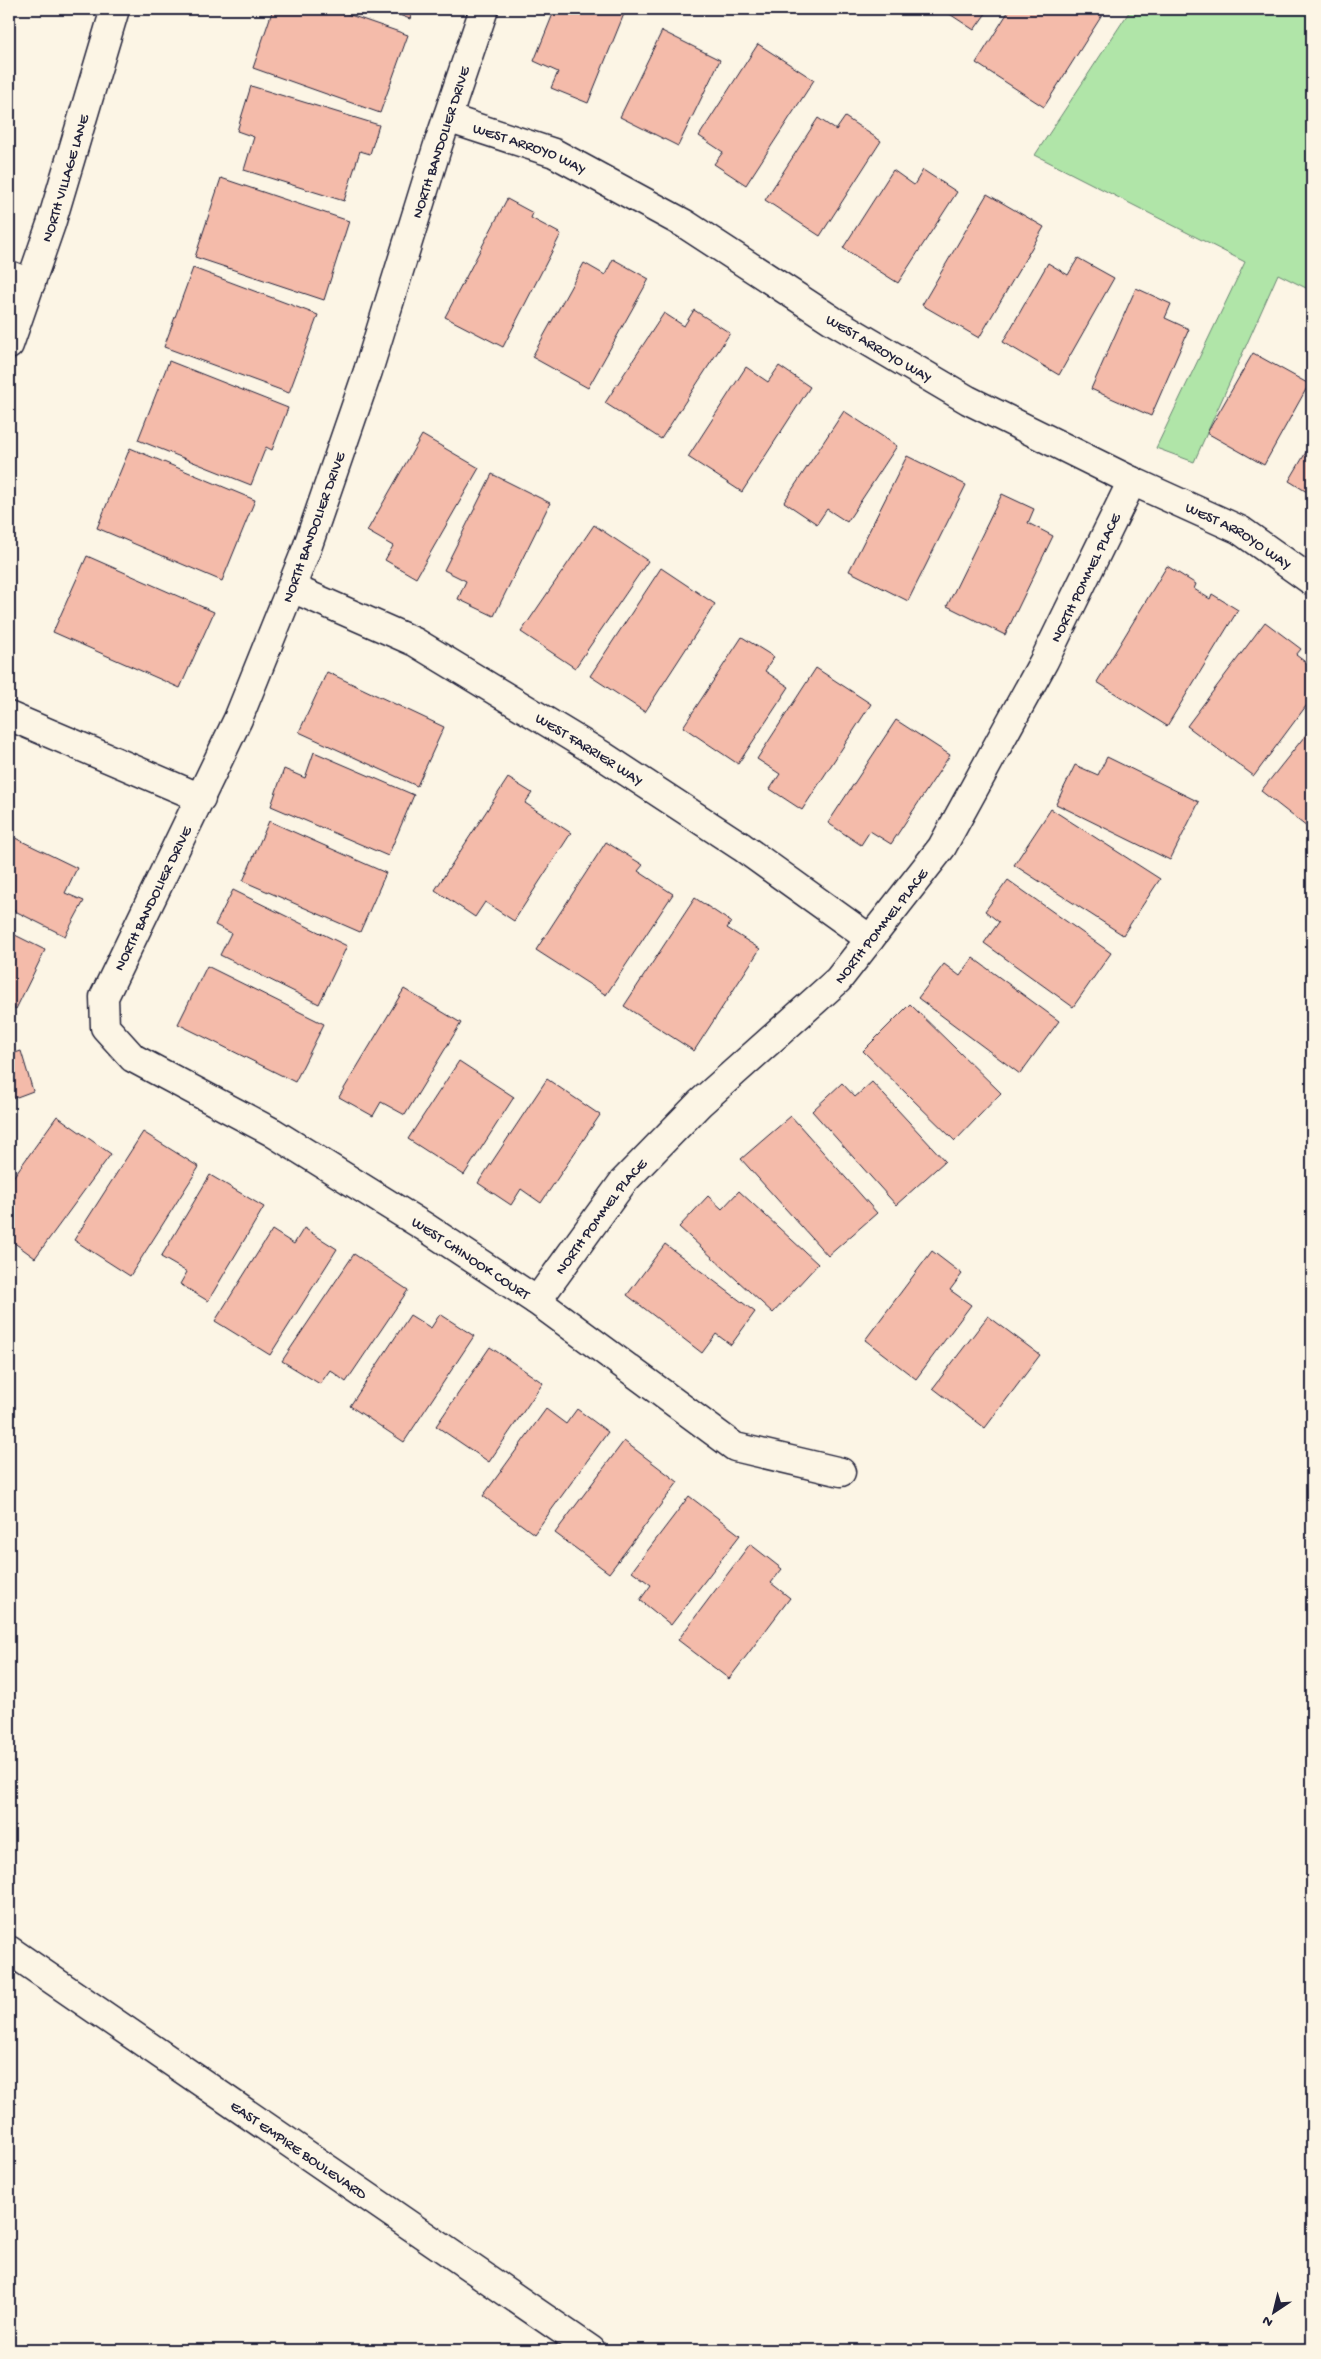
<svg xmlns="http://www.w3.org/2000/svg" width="1321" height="2359" font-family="'Gochi Hand',sans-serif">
  <rect width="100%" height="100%" fill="#fcf5e5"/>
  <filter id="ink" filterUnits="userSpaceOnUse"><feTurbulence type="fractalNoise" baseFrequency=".02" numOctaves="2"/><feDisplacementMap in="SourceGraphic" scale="10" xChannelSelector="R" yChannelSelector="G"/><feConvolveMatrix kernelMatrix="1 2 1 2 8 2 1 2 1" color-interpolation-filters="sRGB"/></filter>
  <g filter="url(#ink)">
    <path fill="#b0e5a8" stroke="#698472" d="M 1131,9 L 1312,9 L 1312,291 L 1278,274 L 1194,462 L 1156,448 L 1245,262 L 1035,155 Z"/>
    <path fill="#f4bbaa" stroke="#22223b" d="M 273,9 L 333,9 L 408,35 L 380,113 L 253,68 Z
      M 383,9 L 413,9 L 410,19 Z
      M 555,9 L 626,9 L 588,103 L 551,88 L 558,72 L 534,61 Z
      M 942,9 L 989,9 L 974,30 Z
      M 1010,9 L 1106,9 L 1044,107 L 976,63 Z
      M 662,31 L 720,60 L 678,146 L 620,117 Z
      M 758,44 L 814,80 L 746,185 L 714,164 L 723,152 L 699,136 Z
      M 251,86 L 379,125 L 370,154 L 360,151 L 344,201 L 244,170 L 254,137 L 237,131 Z
      M 845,117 L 881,141 L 820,236 L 765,200 L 818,118 L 836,130 Z
      M 893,170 L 914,185 L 923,170 L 957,192 L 898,283 L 843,248 Z
      M 221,178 L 349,221 L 324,300 L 195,257 Z
      M 987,194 L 1044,227 L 979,338 L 922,305 Z
      M 507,199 L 533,213 L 531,218 L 561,234 L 503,347 L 445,317 Z
      M 1078,258 L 1114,278 L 1059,375 L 1003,342 L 1048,263 L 1068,275 Z
      M 613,259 L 649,279 L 588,388 L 532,357 L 584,263 L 605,275 Z
      M 193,268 L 318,315 L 289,393 L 164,347 Z
      M 1136,288 L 1171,304 L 1165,318 L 1189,329 L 1151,416 L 1091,389 Z
      M 694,310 L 730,333 L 661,439 L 605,403 L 664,313 L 684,326 Z
      M 1253,353 L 1309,384 L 1264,465 L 1207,433 Z
      M 169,361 L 288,408 L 272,450 L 266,447 L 251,485 L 138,440 Z
      M 779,366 L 810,387 L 742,492 L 688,457 L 746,367 L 768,382 Z
      M 844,411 L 897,446 L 847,522 L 827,509 L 817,524 L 784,502 Z
      M 422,435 L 479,468 L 416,578 L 385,560 L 393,546 L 367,531 Z
      M 1312,442 L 1312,495 L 1289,481 Z
      M 130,448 L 255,500 L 222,581 L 97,528 Z
      M 907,456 L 966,485 L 908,601 L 849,571 Z
      M 492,474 L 550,503 L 494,616 L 458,599 L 466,581 L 444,570 Z
      M 1002,494 L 1034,509 L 1028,523 L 1053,536 L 1005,635 L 947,606 Z
      M 594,525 L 648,561 L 575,668 L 521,632 Z
      M 87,556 L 214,612 L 180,688 L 53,632 Z
      M 1167,566 L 1196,584 L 1194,589 L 1210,599 L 1212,594 L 1238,610 L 1167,726 L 1097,682 Z
      M 661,568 L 715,604 L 645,712 L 590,676 Z
      M 1265,622 L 1301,649 L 1296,655 L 1312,667 L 1312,698 L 1254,776 L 1187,726 Z
      M 742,637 L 774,657 L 765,671 L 789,687 L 738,764 L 683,727 Z
      M 816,668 L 871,704 L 802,810 L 770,789 L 780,774 L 757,759 Z
      M 327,672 L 444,727 L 417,786 L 299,732 Z
      M 896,720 L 950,755 L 891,844 L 870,831 L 861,845 L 828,823 Z
      M 1312,727 L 1312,831 L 1261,791 Z
      M 314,752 L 414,795 L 388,856 L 271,806 L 284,769 L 305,778 Z
      M 1107,757 L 1199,802 L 1170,860 L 1056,804 L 1075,765 L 1098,775 Z
      M 508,778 L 532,793 L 525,803 L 571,833 L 514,921 L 485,902 L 475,917 L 435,890 Z
      M 1051,809 L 1160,879 L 1123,935 L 1014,865 Z
      M 269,821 L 386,873 L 360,932 L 243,881 Z
      M 9,835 L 77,868 L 65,893 L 84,901 L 65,936 L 9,908 Z
      M 606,842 L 643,865 L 638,871 L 673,894 L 606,995 L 536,950 Z
      M 1008,880 L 1111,953 L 1073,1007 L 984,943 L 999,922 L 985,911 Z
      M 233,890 L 347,946 L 319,1004 L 220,955 L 231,933 L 215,925 Z
      M 695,898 L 731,922 L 727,928 L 760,949 L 694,1051 L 624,1006 Z
      M 9,932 L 45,950 L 16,1009 L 9,1005 Z
      M 973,958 L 1059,1021 L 1020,1074 L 918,998 L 944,964 L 960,976 Z
      M 207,966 L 324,1024 L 295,1082 L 178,1024 Z
      M 404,989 L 461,1023 L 405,1115 L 381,1102 L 373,1116 L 339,1097 Z
      M 910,1004 L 1001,1093 L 955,1141 L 863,1051 Z
      M 21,1051 L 33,1091 L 9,1100 L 9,1055 Z
      M 459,1061 L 514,1097 L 464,1175 L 408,1139 Z
      M 547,1079 L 600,1115 L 541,1203 L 521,1189 L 511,1205 L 478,1183 Z
      M 872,1082 L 945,1161 L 896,1205 L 812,1111 L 842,1083 L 855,1097 Z
      M 57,1116 L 111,1154 L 35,1258 L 9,1239 L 9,1183 Z
      M 791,1116 L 877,1213 L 828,1256 L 741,1159 Z
      M 143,1132 L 199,1167 L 130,1276 L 74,1240 Z
      M 210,1175 L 264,1207 L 208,1301 L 180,1284 L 187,1272 L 161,1257 Z
      M 739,1191 L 818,1264 L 773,1313 L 679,1227 L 708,1196 L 722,1209 Z
      M 304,1228 L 337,1249 L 270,1355 L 215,1321 L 272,1230 L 294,1244 Z
      M 665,1244 L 755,1312 L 731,1345 L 716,1334 L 702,1353 L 627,1295 Z
      M 932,1251 L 962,1274 L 950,1290 L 971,1305 L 916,1379 L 865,1340 Z
      M 354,1254 L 408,1290 L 346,1382 L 330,1370 L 320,1384 L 282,1361 Z
      M 440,1314 L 474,1336 L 404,1442 L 350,1406 L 410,1315 L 431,1328 Z
      M 988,1316 L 1040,1355 L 985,1428 L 933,1388 Z
      M 490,1347 L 543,1383 L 489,1462 L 436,1426 Z
      M 546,1409 L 566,1424 L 577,1409 L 608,1432 L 534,1534 L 483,1496 Z
      M 624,1441 L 678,1482 L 609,1573 L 555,1533 Z
      M 689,1496 L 740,1535 L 671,1625 L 640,1600 L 651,1585 L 632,1571 Z
      M 750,1544 L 782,1569 L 771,1583 L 790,1598 L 729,1679 L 678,1640 Z"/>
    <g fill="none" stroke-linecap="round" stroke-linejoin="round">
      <g stroke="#22223b" stroke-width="31">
        <g id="minor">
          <path id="s1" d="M 484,9 L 437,148 L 368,371 L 307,548 L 238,719 L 104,997 L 105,1027 L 133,1058 L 272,1132 L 425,1227 L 537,1301 L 735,1447 L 841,1472"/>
          <path id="s2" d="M 447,118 L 554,153 L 685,224 L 832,320 L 968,400 L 1132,481 L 1240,530 L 1312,581"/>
          <path d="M 9,275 L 31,283"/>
          <path id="s3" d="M 9,345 L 51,224 L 115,9"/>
          <path id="s4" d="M 292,588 L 415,642 L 600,754 L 742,847 L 870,939"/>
          <path d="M 9,716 L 201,798"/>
          <path id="s5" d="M 537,1301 L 623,1182 L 700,1103 L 838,980 L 942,847 L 1044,661 L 1132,481"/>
          <path id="s6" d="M 9,1950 L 591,2350"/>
        </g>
      </g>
      <use href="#minor" stroke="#fcf5e5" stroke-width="28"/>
    </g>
  </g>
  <g text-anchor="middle" stroke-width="4" stroke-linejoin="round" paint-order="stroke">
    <g font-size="15" fill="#22223b" stroke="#fcf5e5">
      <text transform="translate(440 142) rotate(-72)" y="5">NORTH BANDOLIER DRIVE</text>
      <text dy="5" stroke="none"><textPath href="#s2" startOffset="88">WEST ARROYO WAY</textPath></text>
      <text dy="5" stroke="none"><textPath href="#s3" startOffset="176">NORTH VILLAGE LANE</textPath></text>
      <text dy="5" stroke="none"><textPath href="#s2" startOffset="492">WEST ARROYO WAY</textPath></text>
      <text transform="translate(313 527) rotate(-70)" y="5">NORTH BANDOLIER DRIVE</text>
      <text dy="5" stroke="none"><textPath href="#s2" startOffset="898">WEST ARROYO WAY</textPath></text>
      <text dy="5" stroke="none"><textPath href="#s5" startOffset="916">NORTH POMMEL PLACE</textPath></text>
      <text dy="5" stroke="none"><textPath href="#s4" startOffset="339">WEST FARRIER WAY</textPath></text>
      <text transform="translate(152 898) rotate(-64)" y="5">NORTH BANDOLIER DRIVE</text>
      <text dy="5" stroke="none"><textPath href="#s5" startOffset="511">NORTH POMMEL PLACE</textPath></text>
      <text dy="5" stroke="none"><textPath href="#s5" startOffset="106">NORTH POMMEL PLACE</textPath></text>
      <text dy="5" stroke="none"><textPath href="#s1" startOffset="1525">WEST CHINOOK COURT</textPath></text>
      <text dy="5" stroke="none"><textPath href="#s6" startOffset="352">EAST EMPIRE BOULEVARD</textPath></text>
    </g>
  </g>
  <rect width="1321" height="2359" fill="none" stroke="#fcf5e5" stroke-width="30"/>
  <rect x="15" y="15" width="1291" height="2329" fill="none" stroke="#22223b" stroke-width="2" filter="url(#ink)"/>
  <g transform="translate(1274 2312) rotate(215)" stroke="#fcf5e5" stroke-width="4" paint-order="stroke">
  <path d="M0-4L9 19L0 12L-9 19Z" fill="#22223b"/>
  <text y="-8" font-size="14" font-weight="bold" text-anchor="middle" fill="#22223b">N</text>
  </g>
</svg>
